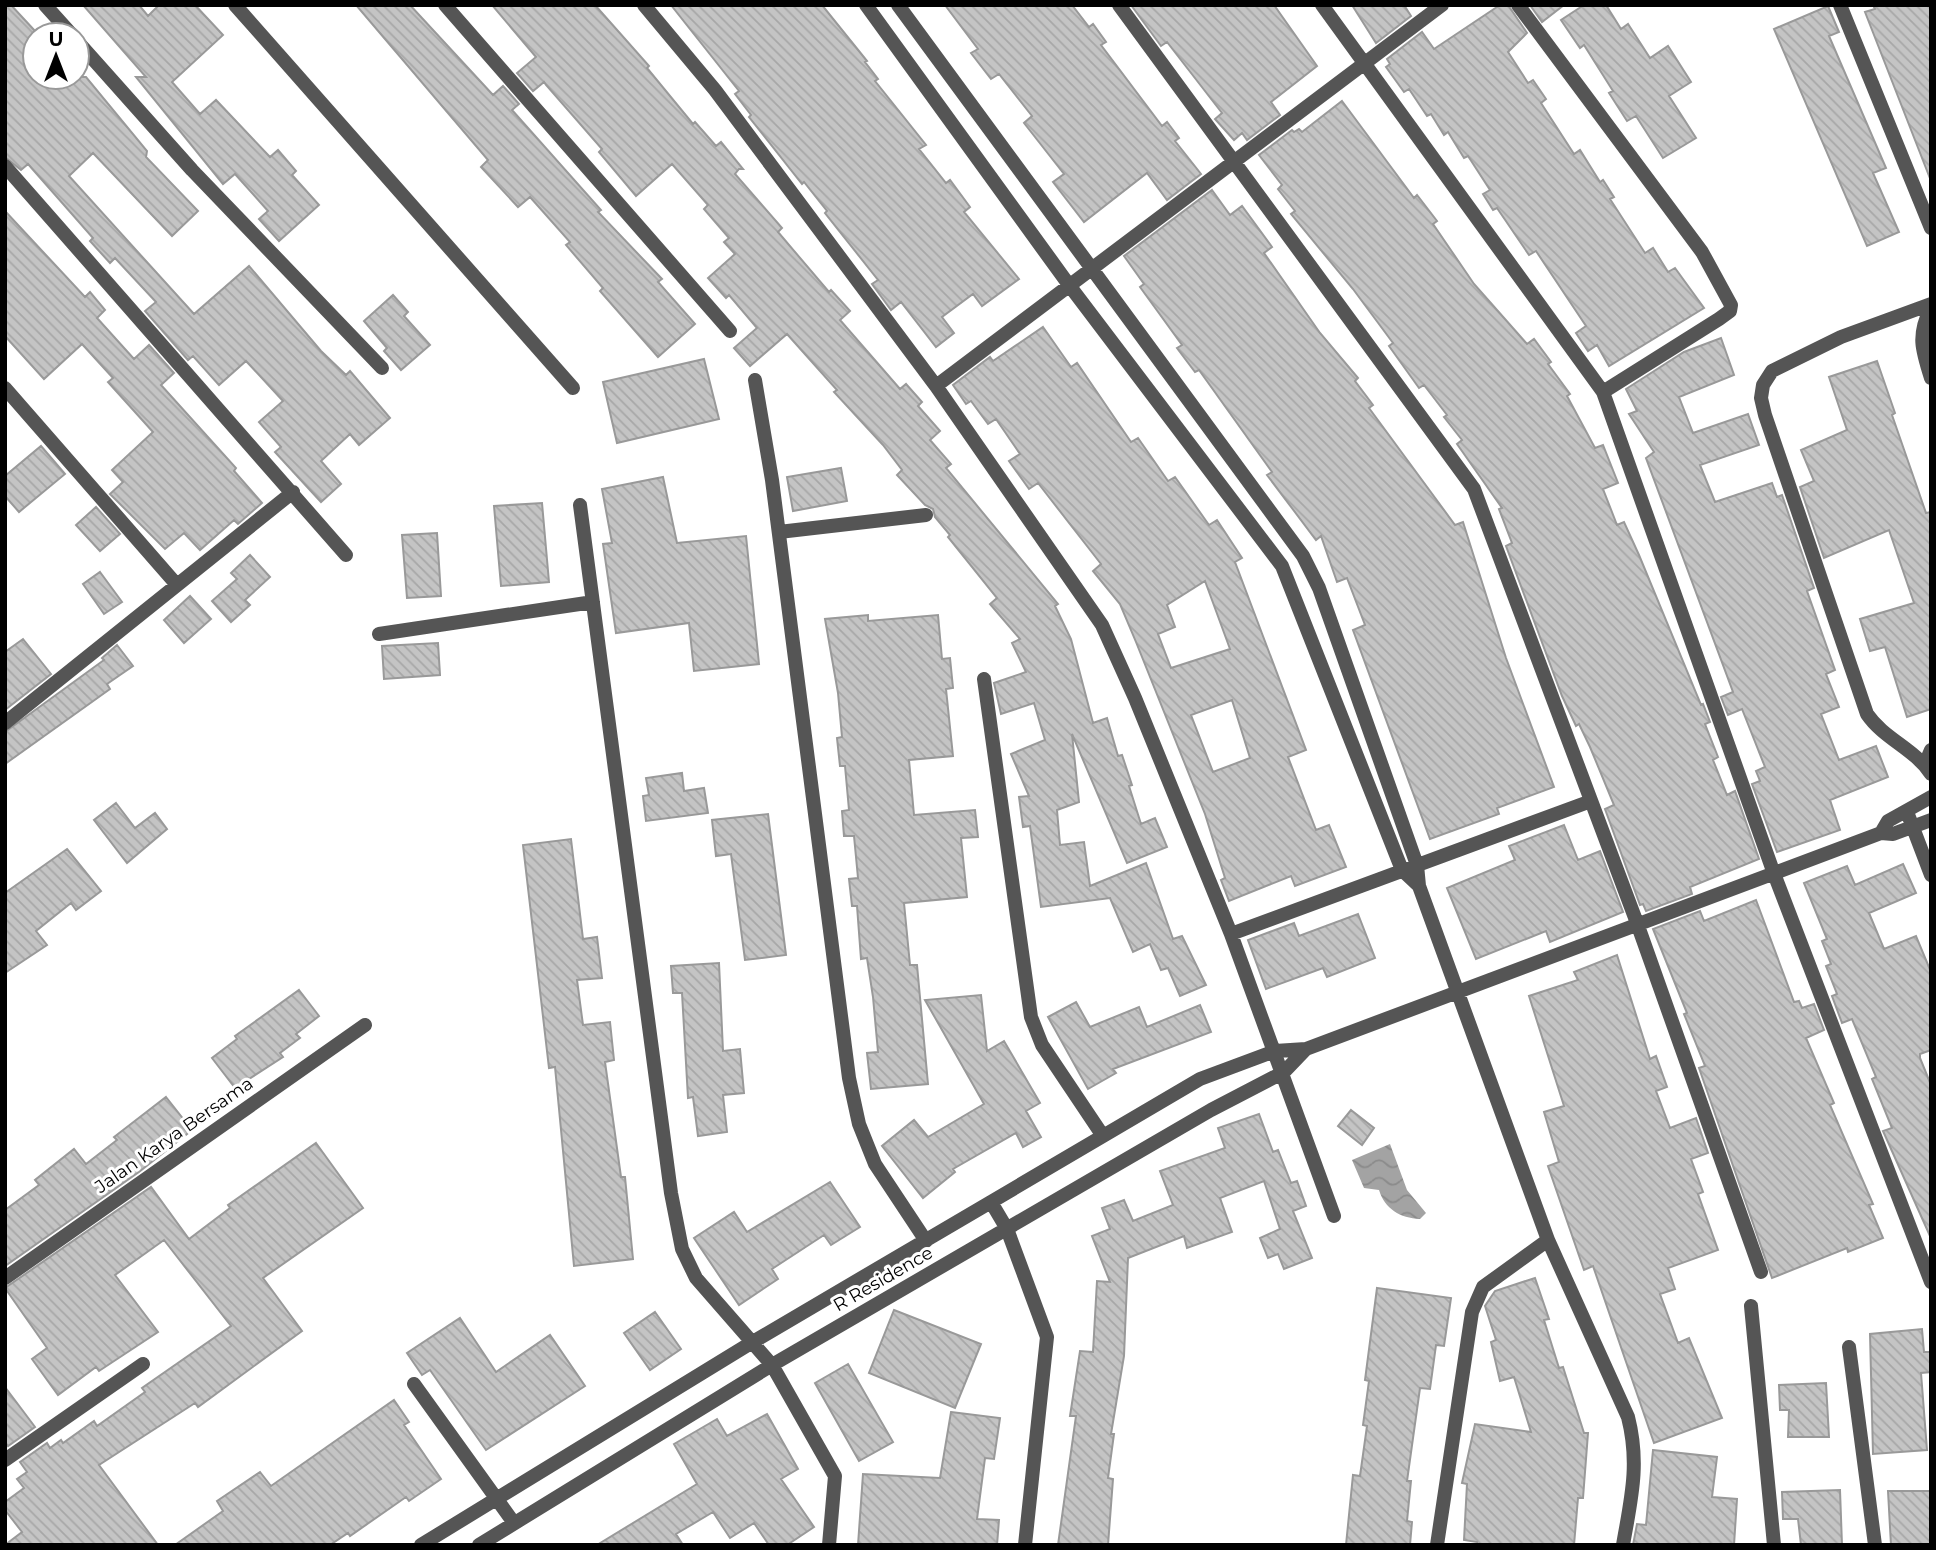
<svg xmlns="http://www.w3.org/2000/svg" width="1936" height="1550" font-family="Montserrat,sans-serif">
  <defs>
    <pattern id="water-waves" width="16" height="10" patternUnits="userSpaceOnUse" patternTransform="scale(1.75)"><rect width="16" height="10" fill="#a3a3a3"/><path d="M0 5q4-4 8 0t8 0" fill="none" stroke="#8b8b8b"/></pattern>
    <pattern id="building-back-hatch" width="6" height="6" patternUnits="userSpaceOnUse" patternTransform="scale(1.75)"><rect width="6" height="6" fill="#c4c4c4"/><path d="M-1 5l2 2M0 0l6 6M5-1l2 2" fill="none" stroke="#a7a7a7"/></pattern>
  </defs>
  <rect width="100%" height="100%" fill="#fff"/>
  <path fill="url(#water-waves)" d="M 1390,1144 L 1407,1190 L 1426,1213 L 1420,1219 C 1400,1218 1385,1209 1379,1190 L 1364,1188 L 1352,1160 Z"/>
  <path fill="url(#building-back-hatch)" stroke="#999" stroke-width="2" fill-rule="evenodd" d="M 5,5 L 11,5 L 35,31 L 35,77 L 86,77 L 147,151 L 146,157 L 198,211 L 172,236 L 93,153 L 69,176 L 194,314 L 249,266 L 321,351 L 346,375 L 350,371 L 390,418 L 359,445 L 350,434 L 321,461 L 341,484 L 321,502 L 275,452 L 281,447 L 259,422 L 283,401 L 246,361 L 219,385 L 193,356 L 188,360 L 145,311 L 156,302 L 115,258 L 110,263 L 90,241 L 93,238 L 28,164 L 21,170 L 5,157 Z
    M 83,5 L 139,5 L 148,16 L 159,5 L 195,5 L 223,35 L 172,82 L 200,114 L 216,100 L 270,157 L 278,150 L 296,171 L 292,175 L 319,205 L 279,241 L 259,219 L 268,211 L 235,174 L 223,184 L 136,77 L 146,77 Z
    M 356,5 L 410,5 L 493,95 L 503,86 L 519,104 L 512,110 L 601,210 L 598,212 L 662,279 L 658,282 L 695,324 L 658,357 L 600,291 L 603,288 L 566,245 L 570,242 L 530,197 L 518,207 L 481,167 L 488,160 Z
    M 492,5 L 595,5 L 649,66 L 647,68 L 693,124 L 695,122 L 716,146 L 721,142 L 743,169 L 739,169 L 735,174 L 782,228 L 778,232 L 829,292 L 831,290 L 850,311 L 840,320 L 900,389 L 906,384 L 922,402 L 918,406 L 940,431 L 930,440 L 951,464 L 946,468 L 1058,604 L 1055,606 L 1071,639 L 1093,723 L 1107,718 L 1118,756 L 1122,755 L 1132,785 L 1129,786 L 1141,824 L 1155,818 L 1167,847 L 1127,863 L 1072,734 L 1079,802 L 1057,810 L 1060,845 L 1084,842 L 1090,886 L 1146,863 L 1173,939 L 1182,936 L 1206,985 L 1180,996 L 1168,968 L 1161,970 L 1150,944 L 1133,952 L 1110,898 L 1041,907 L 1030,826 L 1023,827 L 1019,797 L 1029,796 L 1011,754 L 1045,740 L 1034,703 L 1001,714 L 994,683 L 1026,672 L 1012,643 L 1020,639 L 990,604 L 997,598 L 948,537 L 950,535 L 935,517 L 933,509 L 925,505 L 897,475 L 902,470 L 883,445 L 834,392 L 837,390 L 787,334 L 750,366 L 734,348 L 757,328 L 729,295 L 726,298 L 708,278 L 735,254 L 724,242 L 729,238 L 704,209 L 708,205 L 672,164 L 636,196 L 599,152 L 602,149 L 546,85 L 544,82 L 533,91 L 517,73 L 536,57 Z
    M 671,5 L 822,5 L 867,61 L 865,62 L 878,79 L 875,81 L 926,145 L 919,149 L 946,183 L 950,180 L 970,207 L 964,212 L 1019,279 L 982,306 L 973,294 L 942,317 L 954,333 L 936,347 L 901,302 L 891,310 L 872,284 L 878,280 L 825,213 L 827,211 L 804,182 L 802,184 L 749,117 L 751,115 L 735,94 L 739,91 Z
    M 945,5 L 1072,5 L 1089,27 L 1093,24 L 1106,42 L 1101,45 L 1162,126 L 1167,122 L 1179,138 L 1175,141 L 1201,174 L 1167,200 L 1147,173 L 1084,222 L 1053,182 L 1064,174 L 1024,123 L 1032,116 L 999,74 L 991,79 L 971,53 L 978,49 Z
    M 1131,5 L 1274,5 L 1317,66 L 1271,102 L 1280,115 L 1247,140 L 1242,133 L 1234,140 L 1215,119 L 1222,113 L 1167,42 L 1161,46 Z
    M 1352,5 L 1404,5 L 1411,16 L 1376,43 Z
    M 1500,5 L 1508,5 L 1527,33 L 1508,52 L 1528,83 L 1533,80 L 1546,99 L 1541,103 L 1574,154 L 1580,150 L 1600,182 L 1603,180 L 1614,197 L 1610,199 L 1645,253 L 1653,248 L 1668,272 L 1675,268 L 1704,308 L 1609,366 L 1597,345 L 1588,351 L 1576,333 L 1586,326 L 1536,251 L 1529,255 L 1497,208 L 1493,210 L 1483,194 L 1490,190 L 1468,156 L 1464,158 L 1448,132 L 1444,135 L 1431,114 L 1427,116 L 1409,89 L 1404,92 L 1386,67 L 1390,64 L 1387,59 L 1422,32 L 1434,49 Z
    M 1530,5 L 1564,5 L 1542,22 Z
    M 1584,5 L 1606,5 L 1621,29 L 1628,24 L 1650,58 L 1668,46 L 1691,82 L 1669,96 L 1696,138 L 1663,158 L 1636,116 L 1627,121 L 1609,93 L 1613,91 L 1584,45 L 1580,48 L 1561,20 Z
    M 1873,5 L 1931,5 L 1931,181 L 1865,12 L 1875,9 Z
    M 1828,6 L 1839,32 L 1829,36 L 1886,168 L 1873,173 L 1899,232 L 1867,246 L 1774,29 Z
    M 1342,101 L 1414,198 L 1417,195 L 1437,221 L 1433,224 L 1474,284 L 1527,344 L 1534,339 L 1551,362 L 1548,364 L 1570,394 L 1567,396 L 1595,448 L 1603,445 L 1618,483 L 1603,489 L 1617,525 L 1624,522 L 1639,555 L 1701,705 L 1703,704 L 1710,722 L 1705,724 L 1718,757 L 1713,760 L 1727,795 L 1735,791 L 1759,859 L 1690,887 L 1692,894 L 1646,911 L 1643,904 L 1640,905 L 1605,809 L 1614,805 L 1590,747 L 1579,724 L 1576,726 L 1562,696 L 1506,546 L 1512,543 L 1499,509 L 1502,508 L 1457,444 L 1462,440 L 1444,417 L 1447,415 L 1424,385 L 1419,388 L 1389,346 L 1393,343 L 1353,289 L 1291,214 L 1295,211 L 1278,189 L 1282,185 L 1259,155 L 1292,130 L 1294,132 L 1299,129 L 1302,132 Z
    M 1212,190 L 1230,215 L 1242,206 L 1272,247 L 1264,253 L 1320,333 L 1358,378 L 1355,381 L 1373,405 L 1369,408 L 1455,525 L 1463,522 L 1506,658 L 1554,787 L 1497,808 L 1499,814 L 1430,839 L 1353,630 L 1365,625 L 1347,578 L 1337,582 L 1321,536 L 1316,540 L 1267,475 L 1272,472 L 1199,370 L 1195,372 L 1177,348 L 1182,345 L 1140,287 L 1144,284 L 1124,256 Z
    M 5,211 L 85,297 L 90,292 L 105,310 L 97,318 L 134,359 L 149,345 L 174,373 L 161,385 L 236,468 L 234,471 L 262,503 L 238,524 L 234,520 L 200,550 L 184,533 L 165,549 L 110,494 L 123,482 L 112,470 L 153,432 L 108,382 L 113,378 L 82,344 L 44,379 L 5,336 Z
    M 393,295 L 408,312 L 404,316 L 430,345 L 401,370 L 384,351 L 387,348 L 364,321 Z
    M 1043,327 L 1071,367 L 1077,363 L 1131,442 L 1138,438 L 1168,481 L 1175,477 L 1209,525 L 1217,520 L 1242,558 L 1235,562 L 1306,750 L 1288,757 L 1316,830 L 1329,825 L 1346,867 L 1295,886 L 1291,876 L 1229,901 L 1221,880 L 1225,878 L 1205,814 L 1136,642 L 1120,604 L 1093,571 L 1101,564 L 1038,483 L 1029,489 L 1009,461 L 1020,454 L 996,419 L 988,424 L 971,401 L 966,404 L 953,385 L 990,357 L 993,361 ZM 1205,581 L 1230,649 L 1171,668 L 1158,634 L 1175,627 L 1167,605 ZM 1232,700 L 1250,758 L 1213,772 L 1191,715 Z
    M 1721,338 L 1734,375 L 1679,397 L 1693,433 L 1748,414 L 1759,445 L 1700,465 L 1715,502 L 1772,483 L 1777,497 L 1782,495 L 1814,588 L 1807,591 L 1835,670 L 1826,674 L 1839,707 L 1821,714 L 1839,760 L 1876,746 L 1888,777 L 1830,800 L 1840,830 L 1777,852 L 1752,784 L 1760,781 L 1756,771 L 1765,767 L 1742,709 L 1728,715 L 1721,697 L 1733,692 L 1646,458 L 1654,452 L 1629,414 L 1637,411 L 1626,389 L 1684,352 Z
    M 704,359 L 719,419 L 617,443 L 603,382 Z
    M 1877,361 L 1895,413 L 1892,415 L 1926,513 L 1931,512 L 1931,709 L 1907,717 L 1885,647 L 1870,651 L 1860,619 L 1914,603 L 1889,530 L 1824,558 L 1800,487 L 1814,481 L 1801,450 L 1847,430 L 1829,377 Z
    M 41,446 L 65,474 L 19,512 L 5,496 L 5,476 Z
    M 841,468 L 847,501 L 793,511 L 787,477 Z
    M 663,477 L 677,543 L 746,536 L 759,664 L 694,671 L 689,623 L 616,633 L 603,544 L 612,543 L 602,489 Z
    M 542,503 L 549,582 L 501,586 L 494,506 Z
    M 96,507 L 120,534 L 100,551 L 76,525 Z
    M 437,533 L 441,596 L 407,598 L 402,535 Z
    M 250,555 L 270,577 L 245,600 L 250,605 L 231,622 L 212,601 L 237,579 L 231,573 Z
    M 100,572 L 122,602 L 104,614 L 83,584 Z
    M 190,596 L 211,619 L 184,643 L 164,620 Z
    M 868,615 L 868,621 L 938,615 L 942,659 L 950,658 L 953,688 L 946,689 L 953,756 L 909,760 L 914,815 L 975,810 L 978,837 L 961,838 L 967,897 L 904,903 L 910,965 L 917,965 L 928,1084 L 871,1089 L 867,1053 L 878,1052 L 873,997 L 867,958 L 861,959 L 857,906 L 852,906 L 849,879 L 858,878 L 854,836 L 844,836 L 842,811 L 849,810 L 845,766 L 840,766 L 837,738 L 842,737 L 838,693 L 825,619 Z
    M 23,639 L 51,674 L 5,710 L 5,652 Z
    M 438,643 L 440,675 L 384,679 L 382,646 Z
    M 117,645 L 133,666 L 107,684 L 110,689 L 5,764 L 5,732 L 104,660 L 102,658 Z
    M 682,773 L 684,791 L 704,788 L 708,813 L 646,821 L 643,796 L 649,795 L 646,778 Z
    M 116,803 L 135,828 L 155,813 L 167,829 L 127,863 L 94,820 Z
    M 768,814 L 786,955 L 745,960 L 731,854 L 716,856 L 712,820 Z
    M 1564,825 L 1578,860 L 1600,851 L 1623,912 L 1550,942 L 1546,931 L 1476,959 L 1447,888 L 1515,860 L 1509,846 Z
    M 571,839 L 583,939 L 597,937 L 602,978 L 577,980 L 583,1025 L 610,1022 L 614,1060 L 605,1062 L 621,1177 L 625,1177 L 633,1259 L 574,1266 L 555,1067 L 549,1068 L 523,845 Z
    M 67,849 L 101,891 L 76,910 L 71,903 L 36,931 L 47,945 L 5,973 L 5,893 Z
    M 1903,864 L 1916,893 L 1869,913 L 1884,949 L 1916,936 L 1931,972 L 1931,1050 L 1920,1054 L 1920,1058 L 1931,1085 L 1930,1236 L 1883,1131 L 1892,1128 L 1872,1079 L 1876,1077 L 1852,1019 L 1842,1023 L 1832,996 L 1837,994 L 1826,966 L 1831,964 L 1822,941 L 1827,939 L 1804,883 L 1847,866 L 1855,885 Z
    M 1756,900 L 1794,1002 L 1799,1001 L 1802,1008 L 1814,1004 L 1824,1030 L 1806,1038 L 1834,1103 L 1830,1105 L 1873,1204 L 1869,1205 L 1883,1238 L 1848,1252 L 1847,1248 L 1772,1278 L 1699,1068 L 1705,1066 L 1684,1014 L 1687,1013 L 1653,929 L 1700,911 L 1704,921 Z
    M 1358,914 L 1375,958 L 1327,977 L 1323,968 L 1266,989 L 1248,940 L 1294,923 L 1299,936 Z
    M 1617,955 L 1650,1059 L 1656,1056 L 1667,1087 L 1656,1091 L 1670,1128 L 1696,1118 L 1708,1153 L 1691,1159 L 1703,1192 L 1698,1194 L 1718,1250 L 1668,1268 L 1675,1289 L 1660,1294 L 1678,1343 L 1689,1338 L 1722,1418 L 1654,1443 L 1593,1266 L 1584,1270 L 1548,1166 L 1559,1162 L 1544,1112 L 1564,1106 L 1529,996 L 1578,980 L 1574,972 Z
    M 719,963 L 723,1051 L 740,1049 L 744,1093 L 723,1095 L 727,1132 L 698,1136 L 693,1097 L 688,1098 L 682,993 L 673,993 L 671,966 Z
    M 299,990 L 319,1016 L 296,1034 L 300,1038 L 280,1053 L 283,1057 L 235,1088 L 212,1058 L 237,1039 L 235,1036 Z
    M 981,995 L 987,1051 L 1004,1041 L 1040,1103 L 1026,1111 L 1041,1137 L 1023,1147 L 1016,1133 L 953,1169 L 955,1172 L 923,1198 L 882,1146 L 914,1120 L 928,1137 L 984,1104 L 925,1000 Z
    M 1076,1002 L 1090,1027 L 1139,1007 L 1147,1027 L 1200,1005 L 1211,1032 L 1113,1069 L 1116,1073 L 1088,1089 L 1048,1017 Z
    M 166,1097 L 192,1130 L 139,1172 L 5,1266 L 5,1210 L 39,1185 L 35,1180 L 74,1149 L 86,1164 L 117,1140 L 114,1137 Z
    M 1351,1110 L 1374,1128 L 1362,1145 L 1338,1126 Z
    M 1259,1114 L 1273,1152 L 1278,1150 L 1291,1183 L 1297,1181 L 1306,1206 L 1293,1211 L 1312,1258 L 1284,1269 L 1278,1254 L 1268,1258 L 1260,1238 L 1280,1229 L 1264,1181 L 1220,1198 L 1232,1232 L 1187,1248 L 1184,1236 L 1128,1258 L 1124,1356 L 1111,1434 L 1114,1434 L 1108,1478 L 1113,1479 L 1108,1545 L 1058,1545 L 1076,1416 L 1070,1416 L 1080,1351 L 1093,1352 L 1097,1281 L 1110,1282 L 1092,1236 L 1110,1229 L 1102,1208 L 1124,1200 L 1133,1221 L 1173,1205 L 1160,1171 L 1225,1148 L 1218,1128 Z
    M 316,1143 L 363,1208 L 263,1278 L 302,1331 L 198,1407 L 195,1403 L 99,1465 L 158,1545 L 5,1545 L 22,1532 L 5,1510 L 5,1502 L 24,1488 L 17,1479 L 27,1472 L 20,1462 L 47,1443 L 50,1448 L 61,1440 L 63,1443 L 94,1421 L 97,1426 L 145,1392 L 142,1388 L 231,1326 L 164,1240 L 115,1275 L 158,1332 L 99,1371 L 96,1367 L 58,1395 L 32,1359 L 47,1348 L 5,1288 L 151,1187 L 189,1239 L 230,1208 L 228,1205 Z
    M 830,1182 L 860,1227 L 831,1245 L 824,1235 L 772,1269 L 778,1279 L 739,1305 L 694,1238 L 734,1212 L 747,1232 Z
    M 1535,1278 L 1549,1319 L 1544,1320 L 1559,1368 L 1563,1367 L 1584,1433 L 1588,1433 L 1583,1498 L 1578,1498 L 1574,1545 L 1477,1545 L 1477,1542 L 1464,1540 L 1467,1484 L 1462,1483 L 1475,1424 L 1531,1432 L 1514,1377 L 1500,1381 L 1491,1342 L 1496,1340 L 1485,1306 L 1495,1291 Z
    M 1377,1288 L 1451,1298 L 1444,1346 L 1436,1345 L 1430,1389 L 1420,1388 L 1407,1481 L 1411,1481 L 1407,1521 L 1412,1522 L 1410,1545 L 1346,1545 L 1353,1475 L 1360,1476 L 1367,1426 L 1363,1425 L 1369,1381 L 1365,1380 Z
    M 894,1310 L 981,1344 L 955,1408 L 869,1373 Z
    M 655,1312 L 681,1349 L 650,1370 L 624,1333 Z
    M 460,1318 L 496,1372 L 550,1335 L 585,1386 L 486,1450 L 430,1370 L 422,1375 L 407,1353 Z
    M 1922,1329 L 1924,1352 L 1931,1352 L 1931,1372 L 1921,1373 L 1927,1450 L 1873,1454 L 1870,1334 Z
    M 848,1364 L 893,1442 L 859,1461 L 815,1383 Z
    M 1826,1383 L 1829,1437 L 1788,1437 L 1789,1410 L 1780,1410 L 1779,1385 Z
    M 5,1387 L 35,1427 L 8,1446 L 5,1442 Z
    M 394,1400 L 409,1422 L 404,1425 L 441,1479 L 409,1501 L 406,1497 L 350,1536 L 348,1533 L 330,1545 L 175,1545 L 223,1511 L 217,1501 L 260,1472 L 271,1486 Z
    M 951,1412 L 1000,1418 L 994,1459 L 985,1458 L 977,1519 L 999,1520 L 997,1545 L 858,1545 L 863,1474 L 940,1478 Z
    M 767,1414 L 798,1469 L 781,1479 L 814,1527 L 787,1545 L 769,1545 L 754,1523 L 730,1538 L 713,1512 L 676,1534 L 683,1545 L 597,1545 L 697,1484 L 674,1444 L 717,1419 L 727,1436 Z
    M 1653,1450 L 1717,1457 L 1712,1497 L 1737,1499 L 1734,1545 L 1633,1545 L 1637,1524 L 1646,1525 Z
    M 1840,1490 L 1842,1545 L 1801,1545 L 1798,1519 L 1783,1519 L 1782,1492 Z
    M 1888,1491 L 1931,1491 L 1931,1545 L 1891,1545 Z"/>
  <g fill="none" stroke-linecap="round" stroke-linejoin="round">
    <path stroke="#555" stroke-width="14" d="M 45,5 L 72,35
      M 235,5 L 573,388
      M 445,5 L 730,331
      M 644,5 L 715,90 L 936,386 L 1102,625 L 1135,698 L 1231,934 L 1334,1216
      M 866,5 L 1069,285 L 1282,566 L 1402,870 L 1419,886
      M 898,5 L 1303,556 L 1319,588 L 1417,865 L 1419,886 L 1548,1240 L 1628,1417 C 1640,1464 1631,1499 1623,1545
      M 1119,5 L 1474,489 L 1637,923 L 1761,1272
      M 1322,5 L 1603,392 L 1773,871 L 1931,1282
      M 1518,5 L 1702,252 L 1731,305 L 1730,311 L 1719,319 L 1603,392
      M 1840,5 L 1931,228
      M 77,41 L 192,170 L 382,368
      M 5,166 L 346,555
      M 1931,304 L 1841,337 L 1772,371 L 1763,385 L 1761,398 L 1765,415 L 1867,714 C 1884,739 1915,749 1931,774
      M 1931,308 C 1917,335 1922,350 1931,378
      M 755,380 L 772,480 L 849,1078 L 859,1124 L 875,1164 L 926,1241
      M 936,386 L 1442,5
      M 5,388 L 177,585
      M 580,505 L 671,1193 L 682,1249 L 696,1278 L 772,1365 L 835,1476 L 829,1545
      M 779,532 L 926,515
      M 379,634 L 593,602
      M 984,679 L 1031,1017 L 1042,1045 L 1103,1136
      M 5,723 L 293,492
      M 1925,764 L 1931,750
      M 1907,812 L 1931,875
      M 1881,833 L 1888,821 L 1931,797
      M 1231,934 L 1591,801
      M 991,1202 L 1007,1229 L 1047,1337 L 1025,1545
      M 5,1278 L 365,1025
      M 1751,1306 L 1774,1545
      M 1849,1347 L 1875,1545
      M 414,1384 L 514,1523
      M 5,1460 L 143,1364
      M 421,1545 L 751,1343 L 1200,1079 L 1275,1051 L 1306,1049 L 1881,833 L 1893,834 L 1931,820
      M 479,1545 L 772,1365 L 1211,1110 L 1284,1072 L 1306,1049
      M 1437,1545 L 1472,1312 L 1483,1287 L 1548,1240"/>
  </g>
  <g text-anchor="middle" stroke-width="6" stroke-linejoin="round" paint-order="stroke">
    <g font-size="18" fill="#000" stroke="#fff">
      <text transform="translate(174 1135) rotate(-35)" y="6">Jalan Karya Bersama</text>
      <text transform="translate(883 1279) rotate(-30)" y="6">R Residence</text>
    </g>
  </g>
  <rect width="1936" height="1550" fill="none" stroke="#000000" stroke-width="14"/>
  <g transform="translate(56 56)"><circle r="33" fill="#ffffff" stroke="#999999" stroke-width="2"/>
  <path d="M0-5L12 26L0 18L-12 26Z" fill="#000000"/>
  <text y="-10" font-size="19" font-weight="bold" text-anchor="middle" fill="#000000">U</text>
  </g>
</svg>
